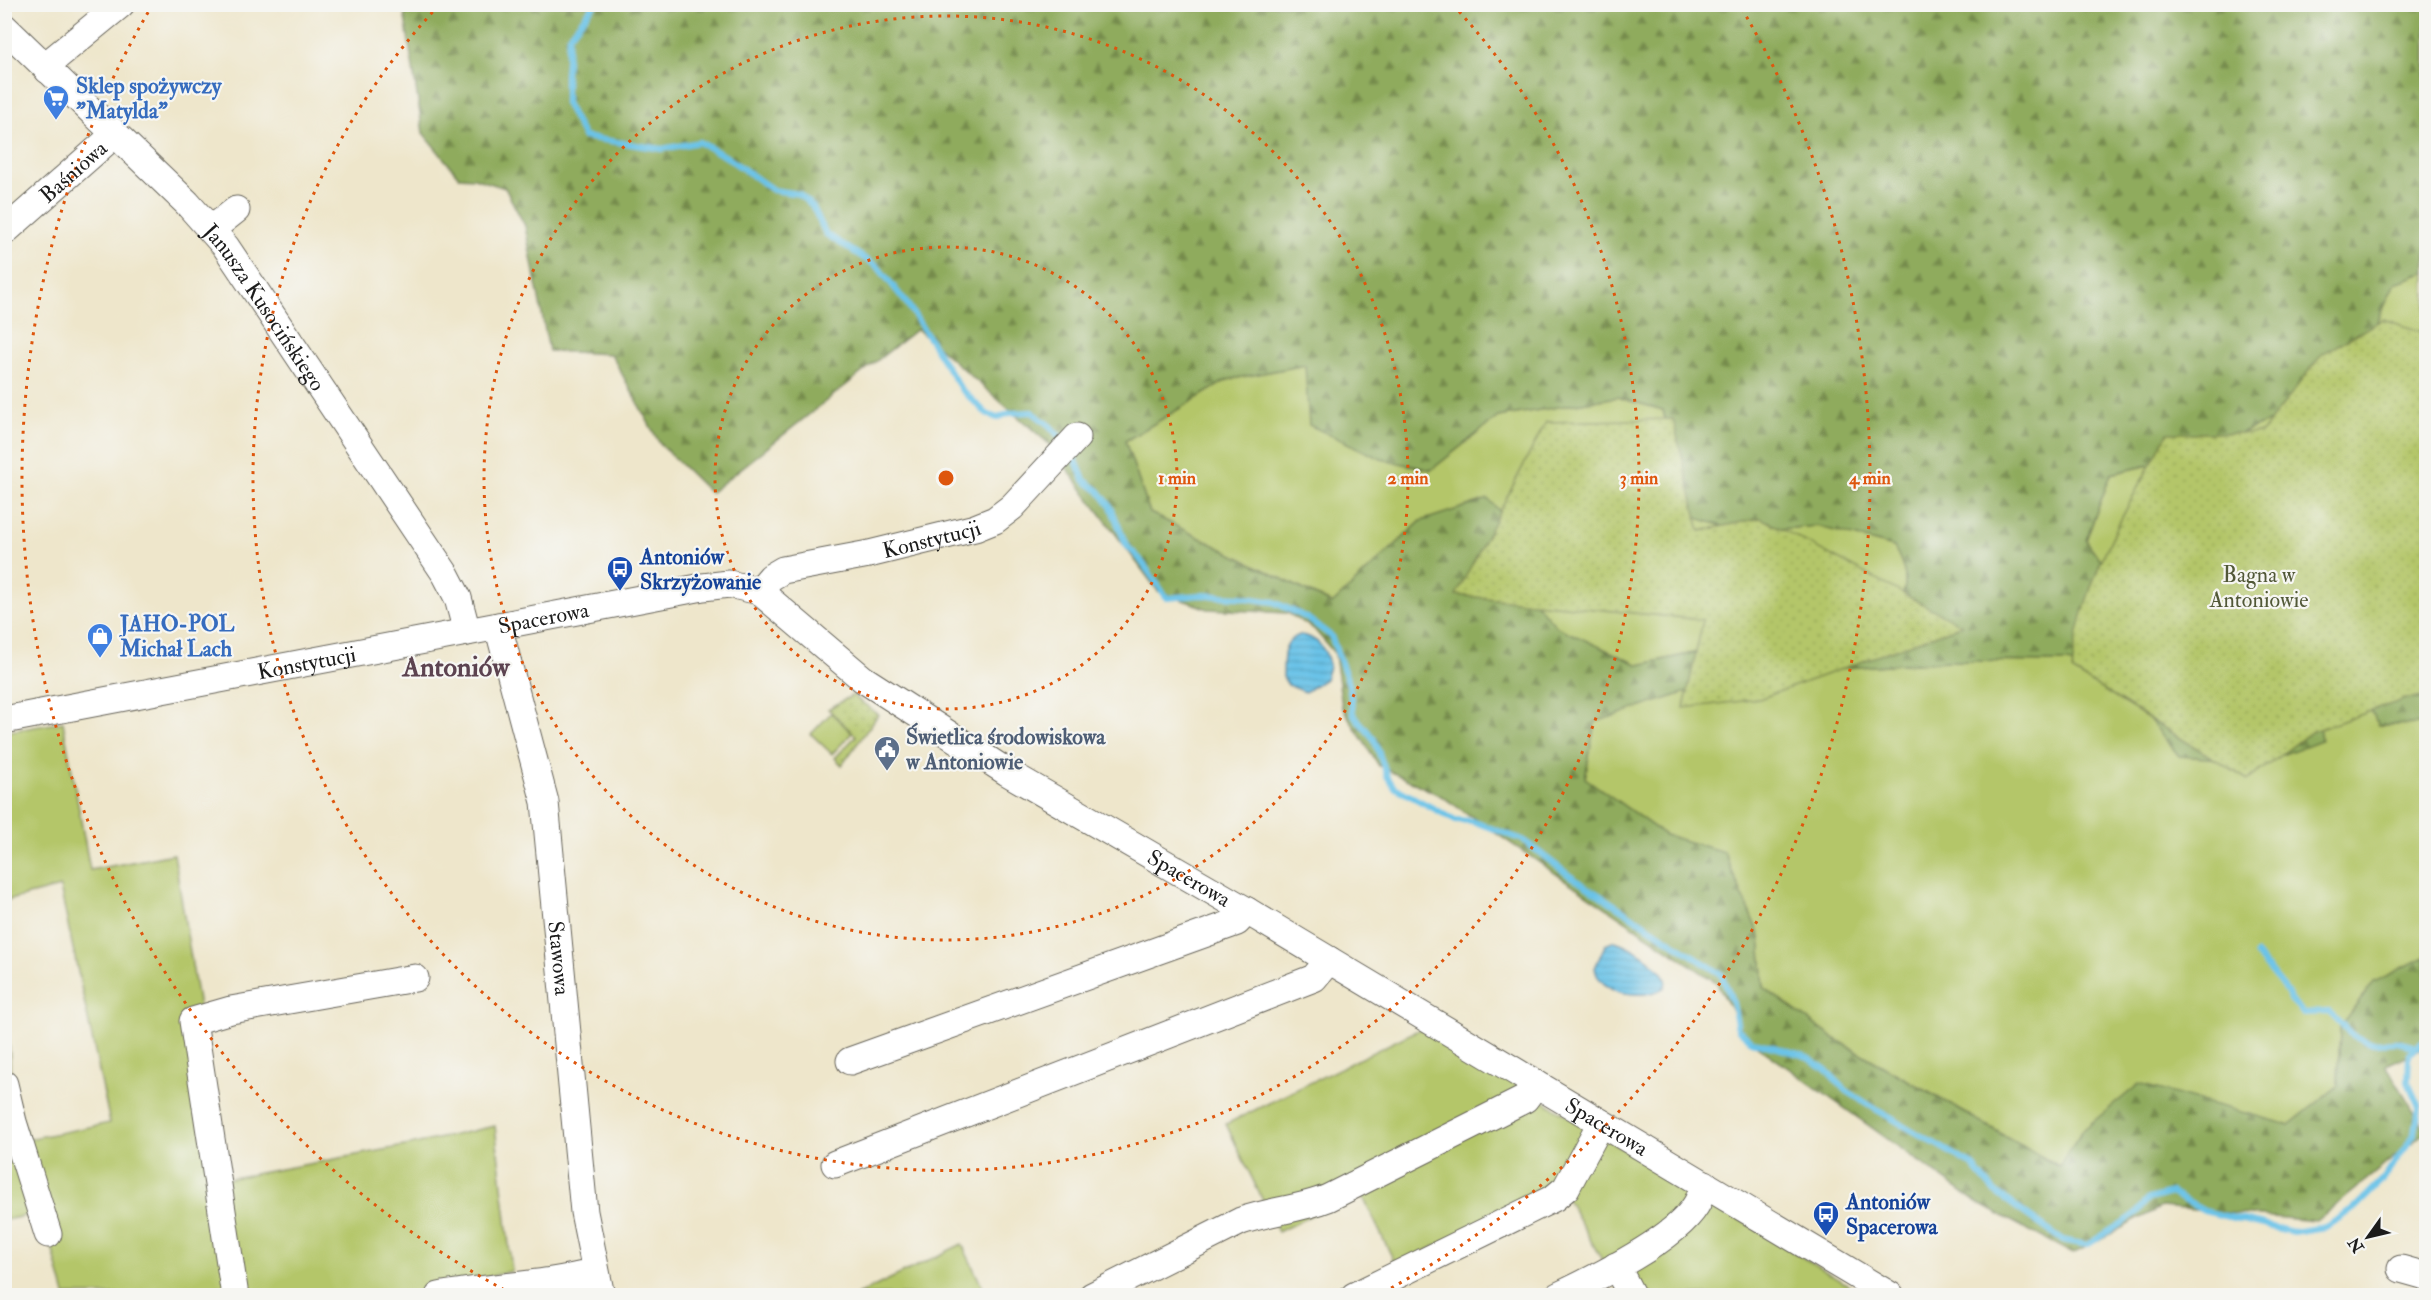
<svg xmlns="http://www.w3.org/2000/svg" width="2431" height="1300" font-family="'IM FELL Double Pica',serif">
  <defs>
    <pattern id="forest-firs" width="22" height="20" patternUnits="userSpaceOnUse" patternTransform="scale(1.5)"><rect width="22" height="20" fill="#8fab5d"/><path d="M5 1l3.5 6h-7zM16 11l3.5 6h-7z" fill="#748a4c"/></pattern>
    <pattern id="park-dots" width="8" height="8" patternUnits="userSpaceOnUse" patternTransform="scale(1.5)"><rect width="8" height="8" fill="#b4c669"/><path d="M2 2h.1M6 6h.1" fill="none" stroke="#9aaa5a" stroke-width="1.8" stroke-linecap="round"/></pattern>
    <pattern id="water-rules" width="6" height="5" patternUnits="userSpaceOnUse" patternTransform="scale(1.5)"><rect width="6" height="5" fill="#6ac3e8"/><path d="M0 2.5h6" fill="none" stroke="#5ba7c6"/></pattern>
  </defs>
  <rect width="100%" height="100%" fill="#f6f6f2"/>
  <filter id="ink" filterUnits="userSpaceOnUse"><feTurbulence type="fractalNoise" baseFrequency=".0167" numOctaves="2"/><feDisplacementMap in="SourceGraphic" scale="12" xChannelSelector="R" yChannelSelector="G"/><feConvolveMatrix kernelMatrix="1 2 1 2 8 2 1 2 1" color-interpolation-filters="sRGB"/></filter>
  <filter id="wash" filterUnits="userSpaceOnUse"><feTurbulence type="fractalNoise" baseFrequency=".008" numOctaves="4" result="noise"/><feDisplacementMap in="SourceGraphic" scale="24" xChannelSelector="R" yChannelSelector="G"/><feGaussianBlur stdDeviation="1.35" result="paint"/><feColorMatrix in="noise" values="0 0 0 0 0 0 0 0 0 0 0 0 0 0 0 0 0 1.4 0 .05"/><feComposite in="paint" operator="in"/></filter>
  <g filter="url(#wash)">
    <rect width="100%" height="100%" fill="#eee6cb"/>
    <path fill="#b4c669" stroke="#687142" stroke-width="1.5" d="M 2426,272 L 2426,576 L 2378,725 L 2426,724 L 2426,958 L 2422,958 L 2340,1027 L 2338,1086 L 2289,1125 L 2219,1107 L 2083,1130 L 2060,1167 L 1832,1037 L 1764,988 L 1760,937 L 1724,852 L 1665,835 L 1585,778 L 1595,722 L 1739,675 L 1947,661 L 2068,662 L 2141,709 L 2117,584 L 2086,540 L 2111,474 L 2179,458 L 2267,422 L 2304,419 L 2361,357 L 2395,283 Z
      M 1305,365 L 1431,470 L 1498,417 L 1617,397 L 1663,410 L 1678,472 L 1741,532 L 1817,526 L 1894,547 C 1910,575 1907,587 1897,617 L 1757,639 L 1639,665 L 1557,628 L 1523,590 L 1421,521 L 1333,604 L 1150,513 L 1125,441 L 1227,380 Z
      M 831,713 L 852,733 L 832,754 L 811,734 Z
      M 63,722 L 90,870 L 174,854 L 227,1179 L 410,1145 L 495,1126 L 512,1271 L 455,1285 L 458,1295 L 65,1295 L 50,1240 L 34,1214 L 5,1220 L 4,1025 L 9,1041 L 11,1081 L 28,1139 L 110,1123 L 60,887 L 5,901 L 5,732 Z
      M 1422,1028 L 1865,1295 L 1622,1295 L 1560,1187 L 1396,1265 L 1360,1191 L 1278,1232 L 1226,1124 Z
      M 962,1244 L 986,1295 L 857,1295 Z"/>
    <path fill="url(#forest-firs)" stroke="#56643c" stroke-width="1.5" fill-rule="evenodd" d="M 403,5 L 2426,5 L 2426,272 L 2395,283 L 2361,357 L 2304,419 L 2267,422 L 2179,458 L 2111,474 L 2086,540 L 2117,584 L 2308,640 L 2321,740 L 2263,762 L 2179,756 L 2141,709 L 2068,662 L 1947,661 L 1739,675 L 1595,722 L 1585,778 L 1665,835 L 1724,852 L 1760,937 L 1764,988 L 1832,1037 L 2059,1167 L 2083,1130 L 2139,1084 L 2289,1125 L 2338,1086 L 2340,1027 L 2374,982 L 2422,958 L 2426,958 L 2426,1046 L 2386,1065 L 2426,1131 L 2316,1221 L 2161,1207 L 2073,1254 L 1976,1202 L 1746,1038 L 1717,983 L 1441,796 L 1379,766 L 1342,707 L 1335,654 L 1314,629 L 1288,613 L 1208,609 L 1158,591 L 1048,443 L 917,329 L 710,493 L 660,444 L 611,354 L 549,351 L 525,226 L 505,188 L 474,178 L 459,177 L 423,133 ZM 1305,365 L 1309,425 L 1381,459 L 1431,470 L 1498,417 L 1617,397 L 1663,410 L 1678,472 L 1697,518 L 1741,532 L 1817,526 L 1894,547 C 1910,575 1907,587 1897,617 L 1757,639 L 1639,665 L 1557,627 L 1524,590 L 1526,538 L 1488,499 L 1421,521 L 1332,604 L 1150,513 L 1125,441 L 1227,380 Z
      M 2426,576 L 2426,724 L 2378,725 L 2353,671 Z"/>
    <path fill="url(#park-dots)" stroke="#687142" stroke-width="1.5" d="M 2383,319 L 2426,333 L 2426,697 L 2406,699 L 2311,732 L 2248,780 L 2072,671 C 2079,585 2127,507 2168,433 L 2261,433 L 2322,354 Z
      M 1673,419 L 1700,531 L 1761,518 L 1962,625 L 1759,699 L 1684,708 L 1703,620 L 1456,595 L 1546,422 Z
      M 853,695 L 878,715 L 842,765 L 835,758 L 856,736 L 828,709 Z"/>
    <path fill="url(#water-rules)" stroke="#437082" stroke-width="1.5" d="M 1300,635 C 1317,636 1328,651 1329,667 L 1325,679 L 1305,692 L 1288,685 L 1283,677 C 1284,661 1280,641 1300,635 Z
      M 1615,941 C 1634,947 1656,962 1666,979 L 1665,987 C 1646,1001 1599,995 1595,968 L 1605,945 Z"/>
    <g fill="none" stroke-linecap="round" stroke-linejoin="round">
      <path stroke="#6ac3e8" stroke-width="6" d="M 595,4 L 569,36 L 566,74 L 566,103 L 584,137 L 662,149 L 699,142 L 725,156 L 773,190 L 799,194 L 813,207 L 826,234 L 878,267 L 908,305 L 961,389 L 987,414 L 997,418 L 1010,413 L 1032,412 L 1050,426 L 1063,441
        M 1073,454 L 1084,480 L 1099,491 L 1111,507 L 1126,545 L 1139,558 L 1167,598 L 1200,595 L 1239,597 L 1274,602 L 1307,618 L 1331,636 L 1349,684 L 1353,714 L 1374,739 L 1387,776 L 1394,787 L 1455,820 L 1472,821 L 1523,840 L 1570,876 L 1721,974 L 1733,1003 L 1738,1029 L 1751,1041 L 1803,1055 L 1824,1068 L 1847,1091 L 1877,1110 L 1972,1165 L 1995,1192 L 2062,1240 L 2087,1245 L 2135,1215 L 2149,1199 L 2171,1193 L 2204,1211 L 2293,1232 L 2325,1227 L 2353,1210 L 2383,1180 L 2415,1133 L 2419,1107 L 2408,1082 L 2409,1053 L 2426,1040
        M 2256,954 L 2288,993 L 2290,1000 L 2303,1013 L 2330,1012 L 2354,1037 L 2370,1043 L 2397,1042 L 2416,1047"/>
    </g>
  </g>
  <g filter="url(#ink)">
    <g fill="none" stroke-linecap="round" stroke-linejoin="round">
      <g stroke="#666359" stroke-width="29">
        <g id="minor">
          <path id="s1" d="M 4,27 L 187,203 L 226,247 L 446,575 L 458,598 L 467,632"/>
          <path d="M 48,70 L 55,58 L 121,4"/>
          <path d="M 212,229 L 236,210"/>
          <path id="s2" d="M 4,232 L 115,134"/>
          <path id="s3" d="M 759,591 L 771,577 L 783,570 L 869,554 L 975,528 L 995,520 L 1012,507 L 1077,437"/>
          <path id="s4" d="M 498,626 L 545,802 L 584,1212 L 601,1296"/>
          <path id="s5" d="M 4,720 L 703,587 L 729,584 L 759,591 L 863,679 L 1007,772 L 1247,911 L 1891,1296"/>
          <path d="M 850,1061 L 1237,922 L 1247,911"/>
          <path d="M 4,1084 L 13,1122 L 48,1234"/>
          <path d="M 835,1164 L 1314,978 L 1329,960"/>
          <path d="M 1616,1266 L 1632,1296"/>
          <path d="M 2401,1269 L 2426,1276"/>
          <path d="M 235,1296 L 193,1021 L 231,1010 L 415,978"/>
          <path d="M 439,1296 C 491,1286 544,1286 595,1272"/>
          <path d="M 1092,1296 L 1241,1221 C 1270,1211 1300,1209 1328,1198 L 1525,1099 L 1536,1084"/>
          <path d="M 1354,1296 L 1554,1198 L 1566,1188 L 1601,1123"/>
          <path d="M 1558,1296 C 1596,1278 1675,1240 1696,1205 C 1700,1199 1702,1191 1705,1184"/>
        </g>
      </g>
      <use href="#minor" stroke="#fff" stroke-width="27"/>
    </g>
  </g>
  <g fill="none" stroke="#de560d" stroke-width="3" stroke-dasharray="3 6">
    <circle cx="946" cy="478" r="231"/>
    <circle cx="946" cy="478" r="462"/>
    <path d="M1453 5A693 693 0 1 1 439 5"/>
    <path d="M512 1294A924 924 0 0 1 150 9M1742 9A924 924 0 0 1 1380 1294"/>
  </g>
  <defs>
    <g id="supermarket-pin" transform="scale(1.35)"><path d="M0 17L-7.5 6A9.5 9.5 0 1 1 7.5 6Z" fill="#3f7fe0" stroke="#f6f6f2"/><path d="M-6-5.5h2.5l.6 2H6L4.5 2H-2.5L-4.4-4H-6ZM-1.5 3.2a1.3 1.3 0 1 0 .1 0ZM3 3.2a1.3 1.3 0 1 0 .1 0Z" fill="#fff"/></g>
    <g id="bus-pin" transform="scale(1.35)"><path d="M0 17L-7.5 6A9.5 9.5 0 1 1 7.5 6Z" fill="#1a4fb4" stroke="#f6f6f2"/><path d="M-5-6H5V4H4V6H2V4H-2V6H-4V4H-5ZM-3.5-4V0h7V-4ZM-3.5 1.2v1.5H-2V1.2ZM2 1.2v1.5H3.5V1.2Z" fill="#fff"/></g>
    <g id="shop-pin" transform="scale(1.35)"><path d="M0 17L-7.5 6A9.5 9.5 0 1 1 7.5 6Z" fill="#3f7fe0" stroke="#f6f6f2"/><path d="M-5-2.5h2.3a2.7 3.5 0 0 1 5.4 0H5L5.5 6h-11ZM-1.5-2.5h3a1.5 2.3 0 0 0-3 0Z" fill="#fff"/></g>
    <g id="civic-pin" transform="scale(1.35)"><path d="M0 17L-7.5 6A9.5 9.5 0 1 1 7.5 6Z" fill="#5c6f8a" stroke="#f6f6f2"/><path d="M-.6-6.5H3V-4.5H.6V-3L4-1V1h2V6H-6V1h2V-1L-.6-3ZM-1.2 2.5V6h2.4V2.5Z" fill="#fff"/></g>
  </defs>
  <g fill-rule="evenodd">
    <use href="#supermarket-pin" x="56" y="98"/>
    <use href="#bus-pin" x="620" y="569"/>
    <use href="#shop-pin" x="100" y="636"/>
    <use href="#civic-pin" x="887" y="749"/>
    <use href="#bus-pin" x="1826" y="1214"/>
  </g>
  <g text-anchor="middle" stroke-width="4.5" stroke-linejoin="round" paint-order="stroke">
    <g font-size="22" font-weight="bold" fill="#366cbe" stroke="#f6f6f2" text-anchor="start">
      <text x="76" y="93">Sklep spożywczy<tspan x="76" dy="25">"Matylda"</tspan></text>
      <text x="120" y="631">JAHO-POL<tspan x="120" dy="25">Michał Lach</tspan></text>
    </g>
    <g font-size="22" fill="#1c1c1c" stroke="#f6f6f2">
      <text dy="8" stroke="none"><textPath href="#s2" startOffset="92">Baśniowa</textPath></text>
      <text dy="8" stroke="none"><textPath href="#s1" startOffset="384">Janusza Kusocińskiego</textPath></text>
      <text dy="8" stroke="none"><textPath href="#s3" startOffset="184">Konstytucji</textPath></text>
      <text dy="8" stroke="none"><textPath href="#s5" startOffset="549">Spacerowa</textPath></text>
      <text dy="8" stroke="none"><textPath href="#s5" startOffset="308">Konstytucji</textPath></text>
      <text dy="8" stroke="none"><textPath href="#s5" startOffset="1287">Spacerowa</textPath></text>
      <text dy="8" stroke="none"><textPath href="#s4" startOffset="339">Stawowa</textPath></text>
      <text dy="8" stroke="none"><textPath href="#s5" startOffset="1773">Spacerowa</textPath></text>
    </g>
    <g font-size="22" font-weight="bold" fill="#164399" stroke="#f6f6f2" text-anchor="start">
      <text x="640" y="564">Antoniów<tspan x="640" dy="25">Skrzyżowanie</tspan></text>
      <text x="1846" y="1209">Antoniów<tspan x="1846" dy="25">Spacerowa</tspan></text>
    </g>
    <g font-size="22" fill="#515837" stroke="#f6f6f2">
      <text x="2259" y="582">Bagna w<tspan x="2259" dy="25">Antoniowie</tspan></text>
    </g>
    <g font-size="22" font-weight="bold" fill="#4e5e75" stroke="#f6f6f2" text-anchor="start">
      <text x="906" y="744">Świetlica środowiskowa<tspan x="906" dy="25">w Antoniowie</tspan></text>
    </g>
    <g font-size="28" font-weight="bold" fill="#5c4350" stroke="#f6f6f2">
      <text x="456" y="676">Antoniów</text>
    </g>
  </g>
  <circle cx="946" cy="478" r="9" fill="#de560d" stroke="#f6f6f2" stroke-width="3"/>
  <g font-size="18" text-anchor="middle" font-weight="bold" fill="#de560d" stroke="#f6f6f2" stroke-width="4.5" stroke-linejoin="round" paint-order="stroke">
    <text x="1177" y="484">1 min</text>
    <text x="1408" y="484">2 min</text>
    <text x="1639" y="484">3 min</text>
    <text x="1870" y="484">4 min</text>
  </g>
  <rect width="2431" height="1300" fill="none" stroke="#f6f6f2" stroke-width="24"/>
  <g transform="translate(2368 1237) rotate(236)" stroke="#f6f6f2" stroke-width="4.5" paint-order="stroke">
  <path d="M0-4.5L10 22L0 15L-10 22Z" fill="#1c1c1c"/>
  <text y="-9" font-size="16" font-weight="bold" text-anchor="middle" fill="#1c1c1c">N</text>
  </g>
</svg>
